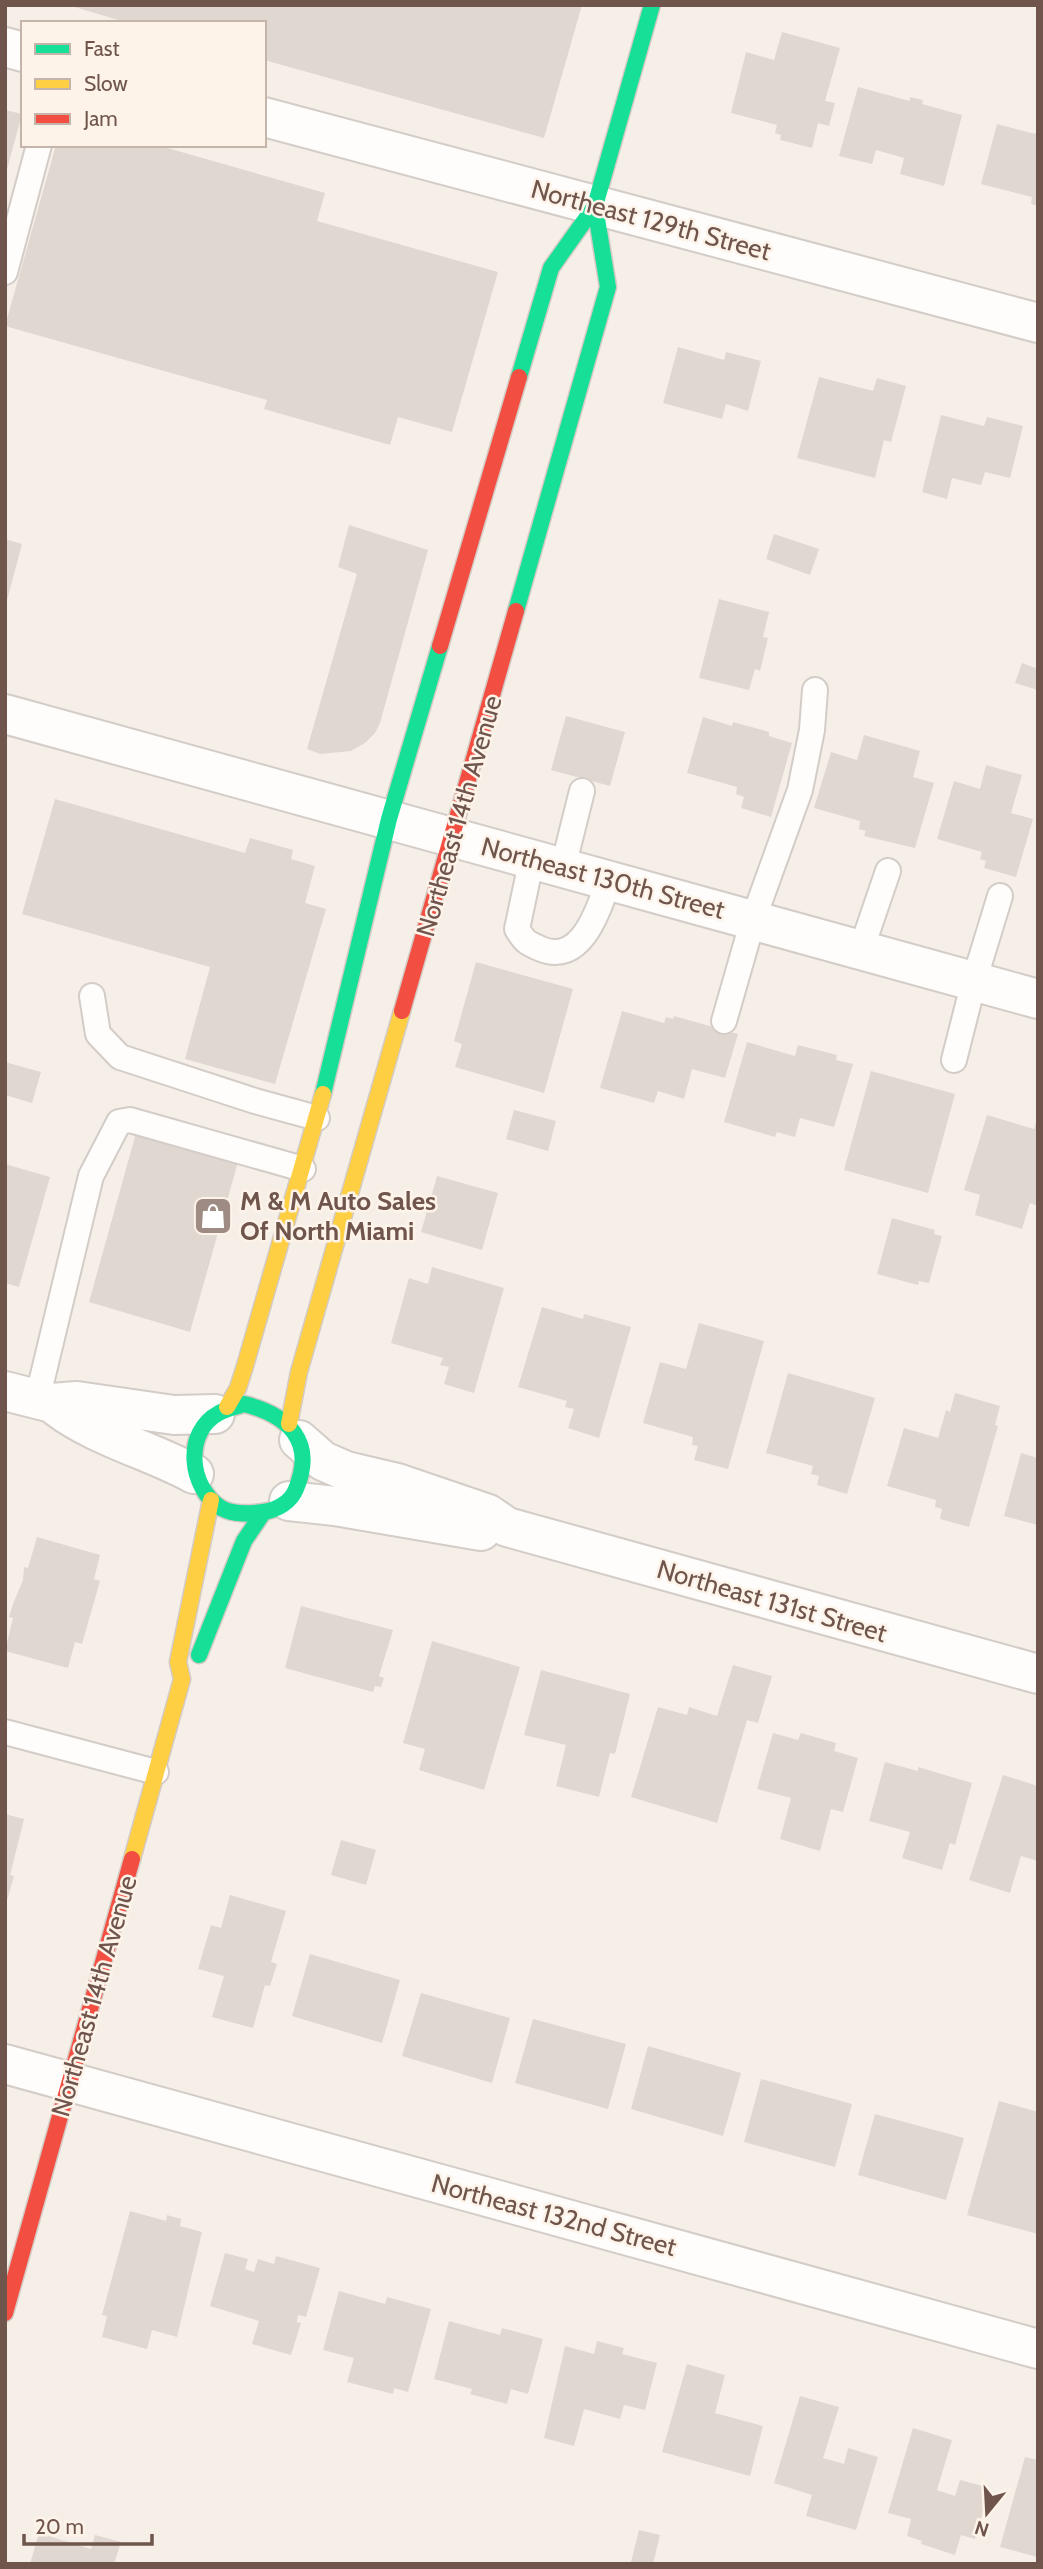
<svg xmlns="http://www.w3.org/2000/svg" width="1043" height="2569" font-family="Cabin,sans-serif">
  <rect width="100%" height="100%" fill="#f5efe8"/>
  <path fill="#e1d7d1" d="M 68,5 L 582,5 L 544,138 L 264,60 L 264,23 L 128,23 Z
    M 782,32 L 840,48 L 825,101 L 835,103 L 829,126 L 818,123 L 812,148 L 780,140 L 781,135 L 775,133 L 777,125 L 731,113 L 746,52 L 774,60 Z
    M 858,87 L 910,101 L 910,97 L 923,100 L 922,104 L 962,115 L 944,186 L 900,174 L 904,158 L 876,150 L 872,164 L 839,156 Z
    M 5,110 L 22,114 L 6,173 L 5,173 Z
    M 997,124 L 1035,134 L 1038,128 L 1038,206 L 1031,204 L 1032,197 L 981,184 Z
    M 56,145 L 157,145 L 325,193 L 317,221 L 498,272 L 452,432 L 398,417 L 390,445 L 264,409 L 267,400 L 5,326 Z
    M 678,347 L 724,360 L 726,352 L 761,361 L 748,411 L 726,404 L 722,419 L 663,403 Z
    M 819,377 L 873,391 L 877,378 L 906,386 L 891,442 L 884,440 L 875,478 L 797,458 Z
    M 941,415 L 984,426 L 987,417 L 1023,426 L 1010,478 L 985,472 L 981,485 L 952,478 L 947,499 L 922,492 Z
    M 349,525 L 428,550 L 380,723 L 375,733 L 365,743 L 351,751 L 320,754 L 307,749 L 357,574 L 338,567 Z
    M 774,534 L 819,549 L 810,575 L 766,559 Z
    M 5,539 L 22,544 L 6,604 L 5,604 Z
    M 719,599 L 769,612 L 763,637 L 768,638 L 760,671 L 755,669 L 749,690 L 699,678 Z
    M 1022,663 L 1038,669 L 1038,690 L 1015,683 Z
    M 566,716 L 625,732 L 610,786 L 551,770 Z
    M 703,717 L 732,726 L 733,722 L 769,732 L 769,736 L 792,743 L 771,817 L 741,808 L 744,797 L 736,794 L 737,787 L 687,773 Z
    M 864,735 L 920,751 L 913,777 L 934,783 L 915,848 L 864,836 L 866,831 L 859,829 L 860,821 L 814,808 L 831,752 L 857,760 Z
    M 986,765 L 1022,775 L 1011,813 L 1033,819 L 1016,877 L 984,868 L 986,861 L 980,859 L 982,852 L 937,839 L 954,781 L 980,789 Z
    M 55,799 L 245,853 L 250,838 L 293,850 L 291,859 L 315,866 L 305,903 L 326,909 L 275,1084 L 185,1059 L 210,967 L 22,914 Z
    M 476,962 L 573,989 L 544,1093 L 455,1067 L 462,1044 L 454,1041 Z
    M 622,1011 L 664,1023 L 666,1017 L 673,1019 L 674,1016 L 738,1034 L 725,1078 L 692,1069 L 684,1099 L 658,1091 L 654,1103 L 600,1088 Z
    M 747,1042 L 795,1056 L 798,1045 L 837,1055 L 836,1060 L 853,1064 L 834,1127 L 800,1118 L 795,1137 L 777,1132 L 775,1137 L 724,1122 Z
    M 5,1062 L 41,1072 L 32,1103 L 5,1095 Z
    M 871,1071 L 955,1094 L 928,1193 L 844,1170 Z
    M 514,1110 L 556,1121 L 548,1151 L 506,1139 Z
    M 987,1115 L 1034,1129 L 1038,1116 L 1038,1206 L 1030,1203 L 1022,1229 L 975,1215 L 980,1195 L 964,1190 Z
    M 136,1133 L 238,1162 L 190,1332 L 89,1302 Z
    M 5,1164 L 50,1177 L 19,1287 L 5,1283 Z
    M 437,1176 L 498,1193 L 482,1250 L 421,1232 Z
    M 892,1218 L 935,1230 L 934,1234 L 942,1236 L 929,1283 L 919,1281 L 918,1285 L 877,1274 Z
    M 432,1267 L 504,1288 L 474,1393 L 444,1384 L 449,1367 L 440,1365 L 443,1358 L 391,1343 L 409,1278 L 428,1284 Z
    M 542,1307 L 583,1319 L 584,1314 L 631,1327 L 599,1438 L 568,1428 L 574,1409 L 565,1407 L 567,1401 L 518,1387 Z
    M 699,1323 L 764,1341 L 728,1469 L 694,1460 L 698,1446 L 692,1445 L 693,1437 L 643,1423 L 660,1362 L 686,1369 Z
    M 788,1373 L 875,1398 L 847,1494 L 817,1485 L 819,1476 L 811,1474 L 813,1466 L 766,1453 Z
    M 955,1393 L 1000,1406 L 995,1425 L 998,1426 L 969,1527 L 940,1519 L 942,1509 L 935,1507 L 936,1500 L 887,1486 L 904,1428 L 938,1438 L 946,1410 L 950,1412 Z
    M 1021,1453 L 1038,1458 L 1038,1525 L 1004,1516 Z
    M 37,1537 L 100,1555 L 94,1579 L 100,1581 L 82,1644 L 75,1642 L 68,1668 L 5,1651 L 13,1618 L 9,1617 L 13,1604 L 23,1580 L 24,1567 L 28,1568 Z
    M 301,1606 L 393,1630 L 379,1676 L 384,1678 L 381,1687 L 375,1686 L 373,1692 L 285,1668 Z
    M 432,1641 L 520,1667 L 484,1790 L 419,1770 L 425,1749 L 403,1743 Z
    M 733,1665 L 772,1676 L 758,1723 L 747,1720 L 717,1823 L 631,1797 L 658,1707 L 687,1715 L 689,1707 L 717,1716 Z
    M 541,1670 L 630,1694 L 615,1754 L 610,1753 L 599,1797 L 556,1786 L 566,1745 L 524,1735 Z
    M 773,1733 L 798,1740 L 801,1733 L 836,1743 L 834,1751 L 858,1758 L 843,1812 L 831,1809 L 820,1851 L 780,1839 L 791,1798 L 757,1789 Z
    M 885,1762 L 918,1771 L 918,1767 L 972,1783 L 955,1845 L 950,1843 L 942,1870 L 902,1858 L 910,1832 L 869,1821 Z
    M 1003,1775 L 1038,1786 L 1038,1861 L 1021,1856 L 1010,1893 L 969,1880 Z
    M 5,1814 L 24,1819 L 10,1875 L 14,1876 L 6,1904 Z
    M 341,1840 L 376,1850 L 366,1885 L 331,1875 Z
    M 230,1895 L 286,1911 L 271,1962 L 277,1964 L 270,1986 L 265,1985 L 253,2028 L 212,2017 L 224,1976 L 198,1969 L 211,1925 L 221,1928 Z
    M 310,1954 L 400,1980 L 382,2043 L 292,2016 Z
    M 421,1993 L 510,2018 L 492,2083 L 402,2056 Z
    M 533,2019 L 626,2044 L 608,2109 L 515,2083 Z
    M 648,2046 L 741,2073 L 723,2136 L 631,2109 Z
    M 761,2079 L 852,2104 L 835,2167 L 744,2142 Z
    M 999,2101 L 1038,2112 L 1038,2234 L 967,2215 Z
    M 875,2114 L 964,2138 L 946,2200 L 858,2175 Z
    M 130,2211 L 166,2221 L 167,2215 L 181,2219 L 180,2226 L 202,2232 L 177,2337 L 152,2330 L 147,2349 L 102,2337 L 107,2316 L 102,2315 Z
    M 225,2253 L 248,2259 L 245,2269 L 254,2272 L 258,2259 L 274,2264 L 276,2256 L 320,2268 L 306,2317 L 298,2315 L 297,2322 L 301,2323 L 291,2355 L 252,2344 L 259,2321 L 210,2306 Z
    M 339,2291 L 385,2304 L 387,2297 L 431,2309 L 408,2392 L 394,2388 L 393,2394 L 347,2382 L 354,2358 L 323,2350 Z
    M 449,2321 L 500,2335 L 502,2328 L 543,2339 L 528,2394 L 511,2389 L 507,2404 L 470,2394 L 472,2389 L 434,2379 Z
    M 597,2341 L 624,2348 L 622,2354 L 657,2363 L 645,2410 L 624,2405 L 620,2419 L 584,2409 L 574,2446 L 544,2438 L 565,2346 L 594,2354 Z
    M 687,2364 L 725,2375 L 715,2413 L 763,2426 L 750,2476 L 662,2452 Z
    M 800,2396 L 839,2407 L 823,2458 L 844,2464 L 848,2448 L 878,2457 L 856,2530 L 806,2516 L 812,2495 L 774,2483 Z
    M 913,2428 L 952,2440 L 937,2490 L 955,2496 L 960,2480 L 990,2488 L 975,2539 L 961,2535 L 955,2555 L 921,2544 L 922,2541 L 907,2536 L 911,2519 L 888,2513 Z
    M 1025,2457 L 1038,2460 L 1038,2564 L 1035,2564 L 1037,2557 L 1000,2547 Z
    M 639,2530 L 660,2535 L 653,2564 L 631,2562 Z
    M 39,2533 L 91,2549 L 95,2535 L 121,2542 L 114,2564 L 30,2564 Z"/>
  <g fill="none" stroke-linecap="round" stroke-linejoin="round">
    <g stroke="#d3ccc7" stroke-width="28">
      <path id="lane" d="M 5,272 L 39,145
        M 532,858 L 517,929 C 525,942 527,943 541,949 C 582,966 599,908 609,880
        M 563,867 L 582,791
        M 861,950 L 888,871
        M 92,996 L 98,1034 L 120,1057 L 255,1101 L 317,1118
        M 724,1021 L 753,920 L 800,790 L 812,730 L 815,690
        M 954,1060 L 974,981 L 1000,896
        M 37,1400 L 91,1176 L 119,1122 L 130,1120 L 303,1169
        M 5,1732 L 156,1772"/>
    </g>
    <g stroke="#d3ccc7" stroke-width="42">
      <path id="street" d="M 5,47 L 23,52
        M 264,117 L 1038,323
        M 5,714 L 1038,999
        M 5,1391 L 52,1403 L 77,1401 L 174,1415 L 215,1414
        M 57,1407 C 96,1437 150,1450 194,1474
        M 299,1440 L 323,1461 L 346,1471 L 397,1483 L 488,1514 L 507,1527 L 1038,1674
        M 289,1501 L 335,1506 L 481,1531
        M 5,2064 L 1038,2349"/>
    </g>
    <g stroke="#d4cac4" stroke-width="19">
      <path id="fast" d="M 519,377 L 551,268 L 595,206 L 652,5
        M 516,611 L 608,287 L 595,206
        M 323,1094 L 389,819 L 440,646
        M 244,1404 C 288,1415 316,1441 296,1489 C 291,1502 277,1510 263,1512 C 249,1514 234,1515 221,1508 C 189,1488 183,1432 219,1413 C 226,1409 236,1407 244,1404 Z
        M 199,1655 L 244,1541 L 263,1513"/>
    </g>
    <g stroke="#d4cac4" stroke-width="19">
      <path id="slow" d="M 227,1407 L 238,1388 L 245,1366 L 323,1094
        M 289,1424 L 299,1372 L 402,1011
        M 132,1859 L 182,1679 L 178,1662 L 211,1500"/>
    </g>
    <g stroke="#d4cac4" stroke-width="19">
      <path id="jam" d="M 440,646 L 519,377
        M 402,1011 L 516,611
        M 5,2313 L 132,1859"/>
    </g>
    <use href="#lane" stroke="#fefdfc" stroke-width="24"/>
    <use href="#street" stroke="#fefdfc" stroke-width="38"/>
    <use href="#fast" stroke="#16e098" stroke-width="16"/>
    <use href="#slow" stroke="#ffcf43" stroke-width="16"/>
    <use href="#jam" stroke="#f24e42" stroke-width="16"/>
  </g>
  <defs>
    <g id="shop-square" transform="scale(2.0125)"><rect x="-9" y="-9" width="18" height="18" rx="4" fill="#9e8b83" stroke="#fdf3e9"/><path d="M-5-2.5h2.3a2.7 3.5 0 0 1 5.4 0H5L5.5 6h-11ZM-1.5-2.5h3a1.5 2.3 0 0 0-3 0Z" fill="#fff"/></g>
  </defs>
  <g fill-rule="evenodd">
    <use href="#shop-square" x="213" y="1216"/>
  </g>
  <g text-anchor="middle" stroke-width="5" stroke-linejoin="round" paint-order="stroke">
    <g font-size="26" fill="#6f554c" stroke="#fdf3e9">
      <text transform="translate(651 220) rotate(15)" y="9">Northeast 129th Street</text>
      <text transform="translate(459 816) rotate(-74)" y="9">Northeast 14th Avenue</text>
      <text transform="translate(603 878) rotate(15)" y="9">Northeast 130th Street</text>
      <text transform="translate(772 1601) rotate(16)" y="9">Northeast 131st Street</text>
      <text transform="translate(94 1996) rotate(-74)" y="9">Northeast 14th Avenue</text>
      <text transform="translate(554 2215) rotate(15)" y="9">Northeast 132nd Street</text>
    </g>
    <g font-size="26" font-weight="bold" fill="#6f554c" stroke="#fdf3e9" text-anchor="start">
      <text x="240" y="1210">M &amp; M Auto Sales<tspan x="240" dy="30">Of North Miami</tspan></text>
    </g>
  </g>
  <rect width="1043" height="2569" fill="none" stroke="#6f554c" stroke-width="14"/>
  <rect x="21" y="21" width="245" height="126" fill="#fdf3e9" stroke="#c4b4aa" stroke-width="2"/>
  <rect x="35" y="44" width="35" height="10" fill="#16e098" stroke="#c4b4aa" stroke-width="2"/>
  <text x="84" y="56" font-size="21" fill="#6f554c">Fast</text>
  <rect x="35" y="79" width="35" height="10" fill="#ffcf43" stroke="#c4b4aa" stroke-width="2"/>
  <text x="84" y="91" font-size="21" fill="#6f554c">Slow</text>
  <rect x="35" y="114" width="35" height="10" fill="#f24e42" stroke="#c4b4aa" stroke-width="2"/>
  <text x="84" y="126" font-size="21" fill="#6f554c">Jam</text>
  <g transform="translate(987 2513) rotate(198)" stroke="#fdf3e9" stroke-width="5" paint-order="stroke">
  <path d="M0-5L12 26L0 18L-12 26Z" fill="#6f554c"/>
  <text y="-10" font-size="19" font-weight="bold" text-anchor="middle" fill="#6f554c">N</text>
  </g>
  <path d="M24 2534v10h128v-10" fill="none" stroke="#6f554c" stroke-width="3.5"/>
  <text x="35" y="2534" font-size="21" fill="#6f554c" stroke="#fdf3e9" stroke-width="5" paint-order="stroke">20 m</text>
</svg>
